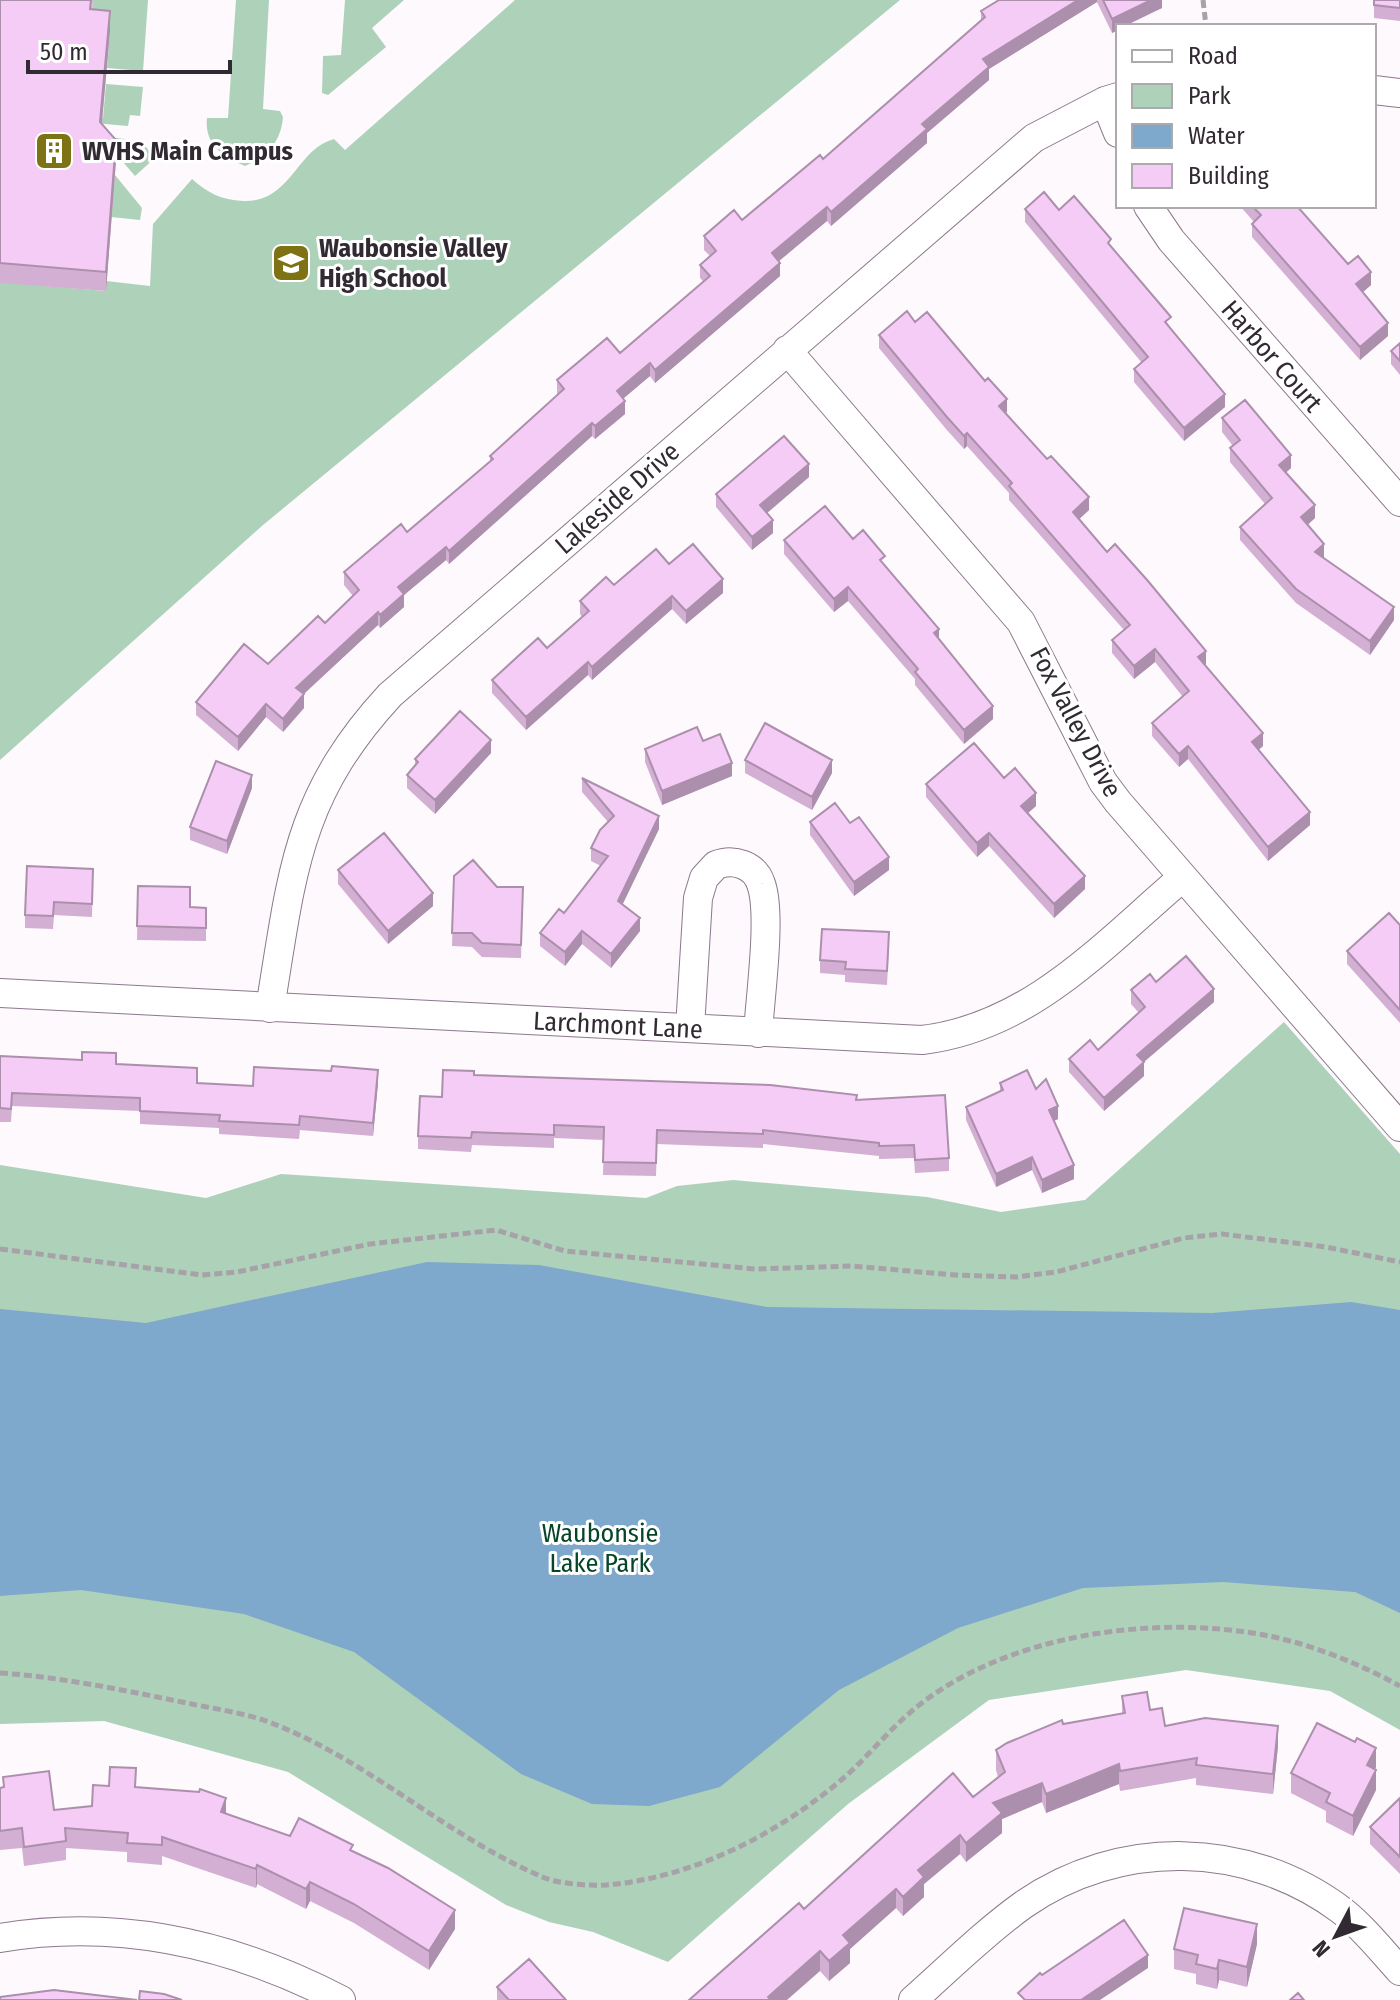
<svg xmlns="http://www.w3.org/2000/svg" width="1400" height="2000" font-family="'Fira Sans Condensed',sans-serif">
  <rect width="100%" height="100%" fill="#fdf9fd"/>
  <path fill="#aed1ba" d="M 93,0 L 148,0 L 143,71 L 107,68 L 110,31 L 90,29 Z
    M 236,0 L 269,0 L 263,109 L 280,111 L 283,117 C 281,142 267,157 245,166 C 223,157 204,144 207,118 L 228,118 Z
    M 345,0 L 404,0 L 372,28 L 386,47 L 328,95 L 322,93 L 323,56 L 341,55 Z
    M 515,0 L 900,0 L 263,525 L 0,760 L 0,282 L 105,291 L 106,281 L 150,286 L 153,224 L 192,179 C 208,193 221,200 243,201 C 291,203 296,149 334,139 L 345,150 Z
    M 106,84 L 143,87 L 140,116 L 130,115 L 128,126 L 82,122 L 83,117 L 103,118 Z
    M 108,137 L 141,141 L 155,158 L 135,176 L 104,140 Z
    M 115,175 L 142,208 L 140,220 L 111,217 Z
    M 1284,1022 L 1400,1154 L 1400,1730 L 1330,1691 L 1186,1670 L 989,1700 L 848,1804 L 668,1962 L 593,1932 L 549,1922 L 506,1905 L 288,1772 L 104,1721 L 0,1724 L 0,1165 L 206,1198 L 281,1174 L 646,1198 L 677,1186 L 733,1180 L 927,1197 L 1001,1212 L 1085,1200 Z"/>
  <path fill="#7ea8cc" d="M 427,1262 L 539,1265 L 767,1307 L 1212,1313 L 1351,1302 L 1400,1310 L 1400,1613 L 1355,1592 L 1223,1582 L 1083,1588 L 958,1628 L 839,1690 L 720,1787 L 649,1806 L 592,1804 L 521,1774 L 354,1652 L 244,1614 L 81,1590 L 0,1596 L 0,1309 L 146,1323 Z"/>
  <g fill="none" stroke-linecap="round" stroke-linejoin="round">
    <g stroke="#8c798c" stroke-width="30">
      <path id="street" d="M 1374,90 L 1400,93
        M 1105,101 L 1118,133
        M 1148,206 L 1171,240 L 1400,502
        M 787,350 L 1021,622 L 1103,782 L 1118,802 L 1400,1127
        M 0,993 L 922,1040 C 1031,1027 1103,945 1183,877
        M 270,1008 C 292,876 295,798 390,695 L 1034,138 L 1105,101 L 1118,97
        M 690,1028 L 698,898 L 704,878 L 716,865 C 734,858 755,865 761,884 C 772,914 760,997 758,1033
        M 0,1938 C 119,1918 235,1945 341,2000
        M 913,2000 C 949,1968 984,1933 1023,1905 C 1119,1838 1247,1840 1341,1910 C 1363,1927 1381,1950 1400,1971"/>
    </g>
    <path stroke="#a7a2a7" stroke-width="5" stroke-dasharray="8 4" stroke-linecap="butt" d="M 1203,0 L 1206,26
      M 0,1249 L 202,1275 L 237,1272 L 370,1244 L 496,1230 L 565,1251 L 755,1269 L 852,1266 L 955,1275 L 1016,1277 L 1056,1272 L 1184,1238 L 1222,1234 L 1326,1247 L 1400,1262
      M 0,1673 C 61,1677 122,1690 182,1702 C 214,1709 249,1713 279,1726 C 374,1765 451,1839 545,1878 C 561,1884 589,1886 606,1885 C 694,1878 782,1832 847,1775 C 870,1754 889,1730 913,1710 C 1003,1635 1151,1614 1264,1635 C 1311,1644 1358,1663 1400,1686"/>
    <use href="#street" stroke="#fff" stroke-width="28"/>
  </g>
  <path fill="#d3afd3" d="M 0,0 L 93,0 L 92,9 L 110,31 L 102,124 L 116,160 L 106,291 L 0,283 Z
    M 999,0 L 1162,0 L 1162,8 L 1118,26 L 1118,30 L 1112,33 L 1097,2 L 989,69 L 989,80 L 927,133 L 927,143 L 831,226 L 827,221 L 778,261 L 780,276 L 655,383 L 650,376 L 623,398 L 625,414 L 595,439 L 592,436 L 449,564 L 446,560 L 404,595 L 404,607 L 380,628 L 378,625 L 304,694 L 304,708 L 283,732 L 266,717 L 238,751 L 196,715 L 196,702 L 268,664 L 325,623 L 353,596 L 344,585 L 344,572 L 407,532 L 490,462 L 490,456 L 558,395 L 557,394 L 557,380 L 620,353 L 704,282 L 700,278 L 700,265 L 710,256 L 704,250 L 704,236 L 742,220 L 823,159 L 981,21 L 981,11 Z
    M 1400,0 L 1400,21 L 1374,18 L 1374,5 Z
    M 1240,206 L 1297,206 L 1348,264 L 1371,285 L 1363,292 L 1388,336 L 1360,360 L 1252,237 L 1252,224 L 1254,222 Z
    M 1025,209 L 1059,210 L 1111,247 L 1171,328 L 1225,407 L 1184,441 L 1134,382 L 1134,369 L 1142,363 L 1025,222 Z
    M 915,322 L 1007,412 L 1005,413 L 1089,510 L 1079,519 L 1206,664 L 1205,665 L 1263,746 L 1258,750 L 1310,825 L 1268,861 L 1188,759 L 1179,767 L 1152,736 L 1152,723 L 1183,697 L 1155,662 L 1134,679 L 1112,653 L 1112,640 L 1124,630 L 1009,500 L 1009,493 L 967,446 L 964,449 L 946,429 L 879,348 L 879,335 Z
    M 1400,343 L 1400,375 L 1391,364 L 1391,351 Z
    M 1222,418 L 1291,468 L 1285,473 L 1315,518 L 1307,525 L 1324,558 L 1394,620 L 1370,655 L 1296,603 L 1240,540 L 1240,527 L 1265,504 L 1230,462 L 1230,448 L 1233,446 L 1222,432 Z
    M 809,477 L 767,513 L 773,533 L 752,550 L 716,507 L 716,494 Z
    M 853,539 L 885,565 L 939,640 L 993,719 L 964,744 L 915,685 L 915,679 L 848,601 L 834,612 L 784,554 L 784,540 Z
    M 669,564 L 723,593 L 686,624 L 672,609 L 592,680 L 588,675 L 526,730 L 492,693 L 492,680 L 547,648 L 582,617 L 580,614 L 580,601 L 614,585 Z
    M 645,749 L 732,776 L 662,805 L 645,762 Z
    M 491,753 L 435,814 L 407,788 L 407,775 L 415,766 L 415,759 Z
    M 745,760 L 832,773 L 812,810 L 745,773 Z
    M 582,778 L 659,829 L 622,904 L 640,931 L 611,968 L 582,944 L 565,966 L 540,946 L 540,933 L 564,913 L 601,866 L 591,861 L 591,848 L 608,822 L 582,792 Z
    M 1004,778 L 1036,806 L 1028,813 L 1085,889 L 1054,918 L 989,846 L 977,857 L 926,797 L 926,784 Z
    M 252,788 L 227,854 L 190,840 L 190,827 Z
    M 810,822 L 850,823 L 889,870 L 854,896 L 810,835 Z
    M 93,869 L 92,917 L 54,915 L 53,929 L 25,928 L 25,915 Z
    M 338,870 L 433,906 L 388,944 L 338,884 Z
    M 454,876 L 497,887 L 523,887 L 521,958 L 482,957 L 472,947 L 452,946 Z
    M 138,886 L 190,907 L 206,908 L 206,941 L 137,940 Z
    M 1400,925 L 1400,1023 L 1347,964 L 1347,951 Z
    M 889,945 L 887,985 L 845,982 L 845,975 L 820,973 L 820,960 Z
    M 1156,982 L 1214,1002 L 1143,1062 L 1144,1076 L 1104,1111 L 1069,1072 L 1069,1059 L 1098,1050 L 1139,1013 L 1131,1004 L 1131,990 Z
    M 0,1056 L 116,1065 L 197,1083 L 253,1086 L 378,1083 L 373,1136 L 300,1130 L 299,1139 L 219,1134 L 219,1128 L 140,1124 L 140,1111 L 12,1106 L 11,1122 L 0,1122 Z
    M 474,1075 L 857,1100 L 949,1158 L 949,1171 L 915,1173 L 914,1158 L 879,1159 L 879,1156 L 763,1144 L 763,1148 L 657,1144 L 656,1176 L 603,1175 L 604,1140 L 554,1138 L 554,1148 L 472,1145 L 471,1152 L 418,1149 L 418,1136 L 442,1097 Z
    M 1000,1083 L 1036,1089 L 1058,1119 L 1054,1121 L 1074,1179 L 1042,1193 L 1032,1170 L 996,1187 L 966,1120 L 966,1107 L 1000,1091 Z
    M 1122,1696 L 1150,1710 L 1165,1726 L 1278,1746 L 1273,1794 L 1196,1785 L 1196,1778 L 1120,1791 L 1119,1784 L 1046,1813 L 1042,1802 L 1002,1819 L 1002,1833 L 966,1862 L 960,1854 L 924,1884 L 924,1897 L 903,1916 L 896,1908 L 850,1949 L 850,1963 L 829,1981 L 820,1971 L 804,1909 L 973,1797 L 998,1777 L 996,1770 L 996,1750 L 1063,1724 L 1122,1714 Z
    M 1376,1767 L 1375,1770 L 1376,1790 L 1353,1836 L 1326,1822 L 1326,1811 L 1291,1793 L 1291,1773 Z
    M 3,1777 L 54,1810 L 92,1806 L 136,1788 L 226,1813 L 290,1836 L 353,1852 L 455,1929 L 429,1970 L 354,1923 L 310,1901 L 306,1909 L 257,1884 L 256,1888 L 162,1856 L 162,1865 L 127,1862 L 127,1852 L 66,1848 L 66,1860 L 24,1866 L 22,1848 L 0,1850 L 0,1788 L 3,1787 Z
    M 1400,1798 L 1400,1874 L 1370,1844 L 1370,1827 Z
    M 1257,1944 L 1247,1987 L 1219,1980 L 1217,1989 L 1196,1984 L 1196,1974 L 1174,1969 L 1174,1949 Z
    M 497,1987 L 566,2000 L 497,2000 Z"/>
  <path fill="#ac8fac" d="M 1078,0 L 1097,0 L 1097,2 L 989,69 L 989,80 L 927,133 L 927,143 L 831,226 L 831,212 L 922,124 L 983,59 Z
    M 1151,0 L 1162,0 L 1162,8 L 1125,26 L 1118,26 L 1118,30 L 1112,33 L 1112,19 Z
    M 110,11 L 110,31 L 100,142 L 100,122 Z
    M 116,140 L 116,160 L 106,291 L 106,272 Z
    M 827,207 L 827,221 L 772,267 L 772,253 Z
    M 780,263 L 780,276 L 655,383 L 655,370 Z
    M 1371,272 L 1371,285 L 1356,298 L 1356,284 Z
    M 1388,323 L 1388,336 L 1360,360 L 1360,347 Z
    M 650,363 L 650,376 L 617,404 L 617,391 Z
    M 1225,394 L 1225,407 L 1184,441 L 1184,428 Z
    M 1007,399 L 1007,412 L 999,419 L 999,406 Z
    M 625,401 L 625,414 L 595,439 L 595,426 Z
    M 592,423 L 592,436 L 449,564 L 449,551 Z
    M 967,433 L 967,446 L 964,449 L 964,436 Z
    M 1291,455 L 1291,468 L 1279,479 L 1279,465 Z
    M 809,464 L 809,477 L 760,519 L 760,505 Z
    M 1089,497 L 1089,510 L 1073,525 L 1073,512 Z
    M 1315,505 L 1315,518 L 1301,531 L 1301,517 Z
    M 773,520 L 773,533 L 752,550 L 752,537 Z
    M 1324,544 L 1324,557 L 1315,565 L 1315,552 Z
    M 446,547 L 446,560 L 404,595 L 404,607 L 380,628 L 380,615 L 398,587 Z
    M 723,579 L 723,593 L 686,624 L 686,611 Z
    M 848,587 L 848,601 L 834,612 L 834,599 Z
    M 672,596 L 672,609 L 592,680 L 592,667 Z
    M 1394,607 L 1394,620 L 1370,655 L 1370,641 Z
    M 378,612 L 378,625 L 296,701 L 296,688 Z
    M 939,629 L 939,642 L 934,633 Z
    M 1155,649 L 1155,662 L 1134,679 L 1134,666 Z
    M 1206,651 L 1206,664 L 1198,671 L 1198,657 Z
    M 588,662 L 588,675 L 526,730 L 526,717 Z
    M 304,694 L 304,708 L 283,732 L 283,719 Z
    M 266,704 L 266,717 L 238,751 L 238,737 Z
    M 993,706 L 993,719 L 964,744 L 964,730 Z
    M 1263,733 L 1263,746 L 1252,756 L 1252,742 Z
    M 491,740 L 491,753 L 435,814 L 435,800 Z
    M 1188,746 L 1188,759 L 1179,767 L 1179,754 Z
    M 832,760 L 832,773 L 812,810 L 812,797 Z
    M 732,763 L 732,776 L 662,805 L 662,791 Z
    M 252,775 L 252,788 L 227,854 L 227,841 Z
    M 1036,793 L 1036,806 L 1021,819 L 1021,806 Z
    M 1310,812 L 1310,825 L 1268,861 L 1268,847 Z
    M 659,816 L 659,829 L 618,914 L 618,901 Z
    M 989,833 L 989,846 L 977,857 L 977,843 Z
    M 889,857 L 889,870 L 854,896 L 854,882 Z
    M 1085,876 L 1085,889 L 1054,918 L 1054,904 Z
    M 433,893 L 433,906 L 388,944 L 388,931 Z
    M 640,918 L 640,931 L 611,968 L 611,954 Z
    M 582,931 L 582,944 L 565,966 L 565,952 Z
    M 1214,989 L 1214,1002 L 1137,1068 L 1137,1055 Z
    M 1144,1062 L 1144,1076 L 1104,1111 L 1104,1098 Z
    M 378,1070 L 378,1083 L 373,1136 L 373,1123 Z
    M 1058,1106 L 1058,1119 L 1049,1123 L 1049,1110 Z
    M 1032,1157 L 1032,1170 L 996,1187 L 996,1174 Z
    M 1074,1165 L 1074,1179 L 1042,1193 L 1042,1180 Z
    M 1278,1726 L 1278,1746 L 1273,1794 L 1273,1774 Z
    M 1376,1748 L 1376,1767 L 1367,1785 L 1367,1765 Z
    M 1119,1764 L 1119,1784 L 1046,1813 L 1046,1794 Z
    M 1376,1770 L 1376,1790 L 1353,1836 L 1353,1816 Z
    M 1042,1783 L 1042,1802 L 1002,1819 L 1002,1833 L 966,1862 L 966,1843 L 993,1803 Z
    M 226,1798 L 226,1818 L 221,1812 Z
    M 960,1835 L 960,1854 L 924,1884 L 924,1897 L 903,1916 L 903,1897 L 918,1870 Z
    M 257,1865 L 257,1884 L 256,1888 L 256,1869 Z
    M 310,1882 L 310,1901 L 306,1909 L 306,1889 Z
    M 896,1889 L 896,1908 L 850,1949 L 850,1963 L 829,1981 L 829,1961 L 843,1935 Z
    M 455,1910 L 455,1929 L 429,1970 L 429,1951 Z
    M 1257,1924 L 1257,1944 L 1247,1987 L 1247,1967 Z
    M 820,1951 L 820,1971 L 787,2000 L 768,2000 L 768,1997 Z
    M 1148,1955 L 1148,1968 L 1100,2000 L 1081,2000 Z
    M 1219,1960 L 1219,1980 L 1217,1989 L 1217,1969 Z"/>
  <path fill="#f5ccf5" stroke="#ac8fac" stroke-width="2" d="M 0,0 L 91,0 L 90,9 L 110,11 L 100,122 L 116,140 L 106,272 L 0,263 Z
    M 999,0 L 1078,0 L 983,59 L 989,67 L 922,124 L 927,129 L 831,212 L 827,207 L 772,253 L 780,263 L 655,370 L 650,363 L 617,391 L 625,401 L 595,426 L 592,423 L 449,551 L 446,547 L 398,587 L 404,594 L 380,615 L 378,612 L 296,688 L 304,694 L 283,719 L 266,704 L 238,737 L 196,702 L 244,644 L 268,664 L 318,616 L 325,623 L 359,590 L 344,572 L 401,524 L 407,532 L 493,459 L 490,456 L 564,389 L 557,380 L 607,338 L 620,353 L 710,276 L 700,265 L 716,251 L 704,236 L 734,210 L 742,220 L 820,155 L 823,159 L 985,17 L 981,11 Z
    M 1103,0 L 1151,0 L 1112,19 Z
    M 1374,0 L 1400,0 L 1400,8 L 1374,5 Z
    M 1044,192 L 1059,210 L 1074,196 L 1111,239 L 1108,243 L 1171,317 L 1165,322 L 1225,394 L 1184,428 L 1134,369 L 1148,357 L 1025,209 Z
    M 1252,206 L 1297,206 L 1348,264 L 1358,256 L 1371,272 L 1356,284 L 1388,323 L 1360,347 L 1252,224 L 1261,215 Z
    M 907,311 L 915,322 L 927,312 L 985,381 L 988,378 L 1007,399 L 999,406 L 1047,459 L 1051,456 L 1089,497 L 1073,512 L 1107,552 L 1115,544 L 1148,581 L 1206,651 L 1198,657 L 1263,733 L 1252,742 L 1310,812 L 1268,847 L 1188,746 L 1179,754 L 1152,723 L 1189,691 L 1155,649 L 1134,666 L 1112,640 L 1130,625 L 1009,486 L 1012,483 L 967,433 L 964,436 L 946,416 L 879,335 Z
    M 1400,343 L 1400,361 L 1391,351 Z
    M 1245,400 L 1291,455 L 1279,465 L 1315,505 L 1301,517 L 1324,544 L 1315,552 L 1394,607 L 1370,641 L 1296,589 L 1240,527 L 1272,498 L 1230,448 L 1240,440 L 1222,418 Z
    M 784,436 L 809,464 L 760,505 L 773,520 L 752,537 L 716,494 Z
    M 825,506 L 853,539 L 863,530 L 885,556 L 880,560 L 939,629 L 934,633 L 993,706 L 964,730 L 915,672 L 918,669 L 848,587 L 834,599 L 784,540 Z
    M 693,544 L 723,579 L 686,611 L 672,596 L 592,667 L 588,662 L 526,717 L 492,680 L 538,638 L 547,648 L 589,611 L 580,601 L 606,577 L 614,585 L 656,549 L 669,564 Z
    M 460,711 L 491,740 L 435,800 L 407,775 L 418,762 L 415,759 Z
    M 765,723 L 832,760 L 812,797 L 745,760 Z
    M 697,727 L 703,741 L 720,734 L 732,763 L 662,791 L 645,749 Z
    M 974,743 L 1004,778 L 1015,768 L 1036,793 L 1021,806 L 1085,876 L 1054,904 L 989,833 L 977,843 L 926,784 Z
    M 216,761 L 252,775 L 227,841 L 190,827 Z
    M 582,778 L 659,816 L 618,901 L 640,918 L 611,954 L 582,931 L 565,952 L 540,933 L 559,909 L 564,913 L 608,856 L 591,848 L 600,830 L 614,816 Z
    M 835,803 L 850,823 L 859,817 L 889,857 L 854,882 L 810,822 Z
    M 384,833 L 433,893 L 388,931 L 338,870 Z
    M 473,860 L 497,887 L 523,887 L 521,945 L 482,943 L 472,933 L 452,933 L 454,876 Z
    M 27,866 L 93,869 L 92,904 L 54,902 L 53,916 L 25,915 Z
    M 138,886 L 190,887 L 190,907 L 206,908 L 206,928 L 137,926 Z
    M 1389,913 L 1400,925 L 1400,1010 L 1347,951 Z
    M 822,929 L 889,932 L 887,971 L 845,969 L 846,962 L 820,960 Z
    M 1186,956 L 1214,989 L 1137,1055 L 1144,1062 L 1104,1098 L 1069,1059 L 1090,1040 L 1098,1050 L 1145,1007 L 1131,990 L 1150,974 L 1156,982 Z
    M 82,1052 L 116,1053 L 116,1064 L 197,1068 L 197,1083 L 253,1086 L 254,1067 L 331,1071 L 332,1066 L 378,1070 L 373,1123 L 300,1116 L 299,1125 L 219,1121 L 220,1115 L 140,1111 L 140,1098 L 12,1093 L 11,1109 L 0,1108 L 0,1056 L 82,1060 Z
    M 443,1070 L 474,1071 L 474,1075 L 770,1085 L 857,1095 L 856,1100 L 945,1095 L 949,1158 L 915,1160 L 914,1145 L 879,1146 L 879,1143 L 763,1130 L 763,1134 L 657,1130 L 656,1163 L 603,1162 L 604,1127 L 554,1125 L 554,1135 L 472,1132 L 471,1138 L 418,1136 L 420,1096 L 442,1097 Z
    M 1027,1070 L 1036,1089 L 1046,1079 L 1058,1106 L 1049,1110 L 1074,1165 L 1042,1180 L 1032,1157 L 996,1174 L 966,1107 L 1003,1090 L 1000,1083 Z
    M 1147,1692 L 1150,1710 L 1162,1708 L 1165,1726 L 1205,1718 L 1278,1726 L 1273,1774 L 1196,1765 L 1197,1758 L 1120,1771 L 1119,1764 L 1046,1794 L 1042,1783 L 993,1803 L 1002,1813 L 966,1843 L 960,1835 L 918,1870 L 924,1877 L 903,1897 L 896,1889 L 843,1935 L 850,1943 L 829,1961 L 820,1951 L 768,1997 L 771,2000 L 689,2000 L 799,1903 L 804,1909 L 953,1773 L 973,1797 L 1005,1772 L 996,1750 L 1007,1743 L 1062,1720 L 1063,1724 L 1125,1713 L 1122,1696 Z
    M 1317,1723 L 1355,1742 L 1357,1738 L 1376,1748 L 1367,1765 L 1376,1770 L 1353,1816 L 1326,1802 L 1330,1793 L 1291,1773 Z
    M 110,1767 L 136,1768 L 135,1787 L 199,1792 L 200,1789 L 226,1798 L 221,1812 L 290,1836 L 299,1818 L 353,1845 L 350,1850 L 388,1868 L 455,1910 L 429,1951 L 354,1904 L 310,1882 L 306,1889 L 257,1865 L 256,1869 L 162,1837 L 162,1845 L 127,1843 L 128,1833 L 65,1828 L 66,1841 L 24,1847 L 22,1828 L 0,1831 L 0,1788 L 4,1787 L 3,1777 L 49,1771 L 54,1810 L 92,1806 L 93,1785 L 109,1786 Z
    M 1400,1798 L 1400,1857 L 1370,1827 Z
    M 1184,1908 L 1257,1924 L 1247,1967 L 1219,1960 L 1217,1969 L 1196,1964 L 1198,1955 L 1174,1949 Z
    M 1124,1920 L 1148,1955 L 1081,2000 L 1025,2000 L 1018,1993 L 1040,1973 L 1042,1975 Z
    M 529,1959 L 566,2000 L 509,2000 L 497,1987 Z
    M 54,1990 L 137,2000 L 0,2000 L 0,1997 Z
    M 140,1991 L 164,1994 L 182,2000 L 139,2000 Z
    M 1298,1993 L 1304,2000 L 1290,2000 Z"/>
  <defs>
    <g id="building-square" transform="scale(2)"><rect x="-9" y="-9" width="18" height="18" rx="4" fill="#7e7314" stroke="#fff"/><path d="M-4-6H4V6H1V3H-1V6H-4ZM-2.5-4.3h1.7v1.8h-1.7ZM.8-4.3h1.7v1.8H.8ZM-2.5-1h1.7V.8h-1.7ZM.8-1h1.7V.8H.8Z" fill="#fff"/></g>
    <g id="school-square" transform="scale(2)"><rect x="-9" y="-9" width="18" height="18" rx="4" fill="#7e7314" stroke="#fff"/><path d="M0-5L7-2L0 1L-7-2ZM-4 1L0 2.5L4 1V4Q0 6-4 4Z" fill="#fff"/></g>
  </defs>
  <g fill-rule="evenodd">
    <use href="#building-square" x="54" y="151"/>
    <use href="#school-square" x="291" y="263"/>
  </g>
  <g text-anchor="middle" stroke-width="6" stroke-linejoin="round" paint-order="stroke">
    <g font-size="26" font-weight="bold" fill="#322a32" stroke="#fff" text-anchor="start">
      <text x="82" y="160">WVHS Main Campus</text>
      <text x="319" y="257">Waubonsie Valley<tspan x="319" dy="30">High School</tspan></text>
    </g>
    <g font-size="26" fill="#322a32" stroke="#fff">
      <text transform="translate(1272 356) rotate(49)" y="9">Harbor Court</text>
      <text transform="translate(617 498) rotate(-41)" y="9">Lakeside Drive</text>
      <text transform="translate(1076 722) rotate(62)" y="9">Fox Valley Drive</text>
      <text transform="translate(618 1025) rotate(3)" y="9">Larchmont Lane</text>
    </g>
    <g font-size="26" fill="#054528" stroke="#fff">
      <text x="600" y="1542">Waubonsie<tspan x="600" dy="30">Lake Park</tspan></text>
    </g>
  </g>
  <rect x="1116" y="24" width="260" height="184" fill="#ffffff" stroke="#adaaad" stroke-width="2"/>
  <rect x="1132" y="50" width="40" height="12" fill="#ffffff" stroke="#adaaad" stroke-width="2"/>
  <text x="1188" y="64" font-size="24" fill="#322a32">Road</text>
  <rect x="1132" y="84" width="40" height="24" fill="#aed1ba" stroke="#adaaad" stroke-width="2"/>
  <text x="1188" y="104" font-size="24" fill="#322a32">Park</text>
  <rect x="1132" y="124" width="40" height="24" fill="#7ea8cc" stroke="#adaaad" stroke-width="2"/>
  <text x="1188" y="144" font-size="24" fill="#322a32">Water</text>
  <rect x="1132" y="164" width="40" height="24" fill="#f5ccf5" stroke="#adaaad" stroke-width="2"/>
  <text x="1188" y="184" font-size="24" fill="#322a32">Building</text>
  <g transform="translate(1336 1936) rotate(229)" stroke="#ffffff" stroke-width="6" paint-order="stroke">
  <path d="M0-6L14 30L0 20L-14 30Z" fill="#322a32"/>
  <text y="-12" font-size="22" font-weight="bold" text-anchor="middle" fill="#322a32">N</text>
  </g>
  <path d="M28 60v12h202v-12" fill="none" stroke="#322a32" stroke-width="4"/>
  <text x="40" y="60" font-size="24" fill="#322a32" stroke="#ffffff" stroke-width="6" paint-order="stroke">50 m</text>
</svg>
